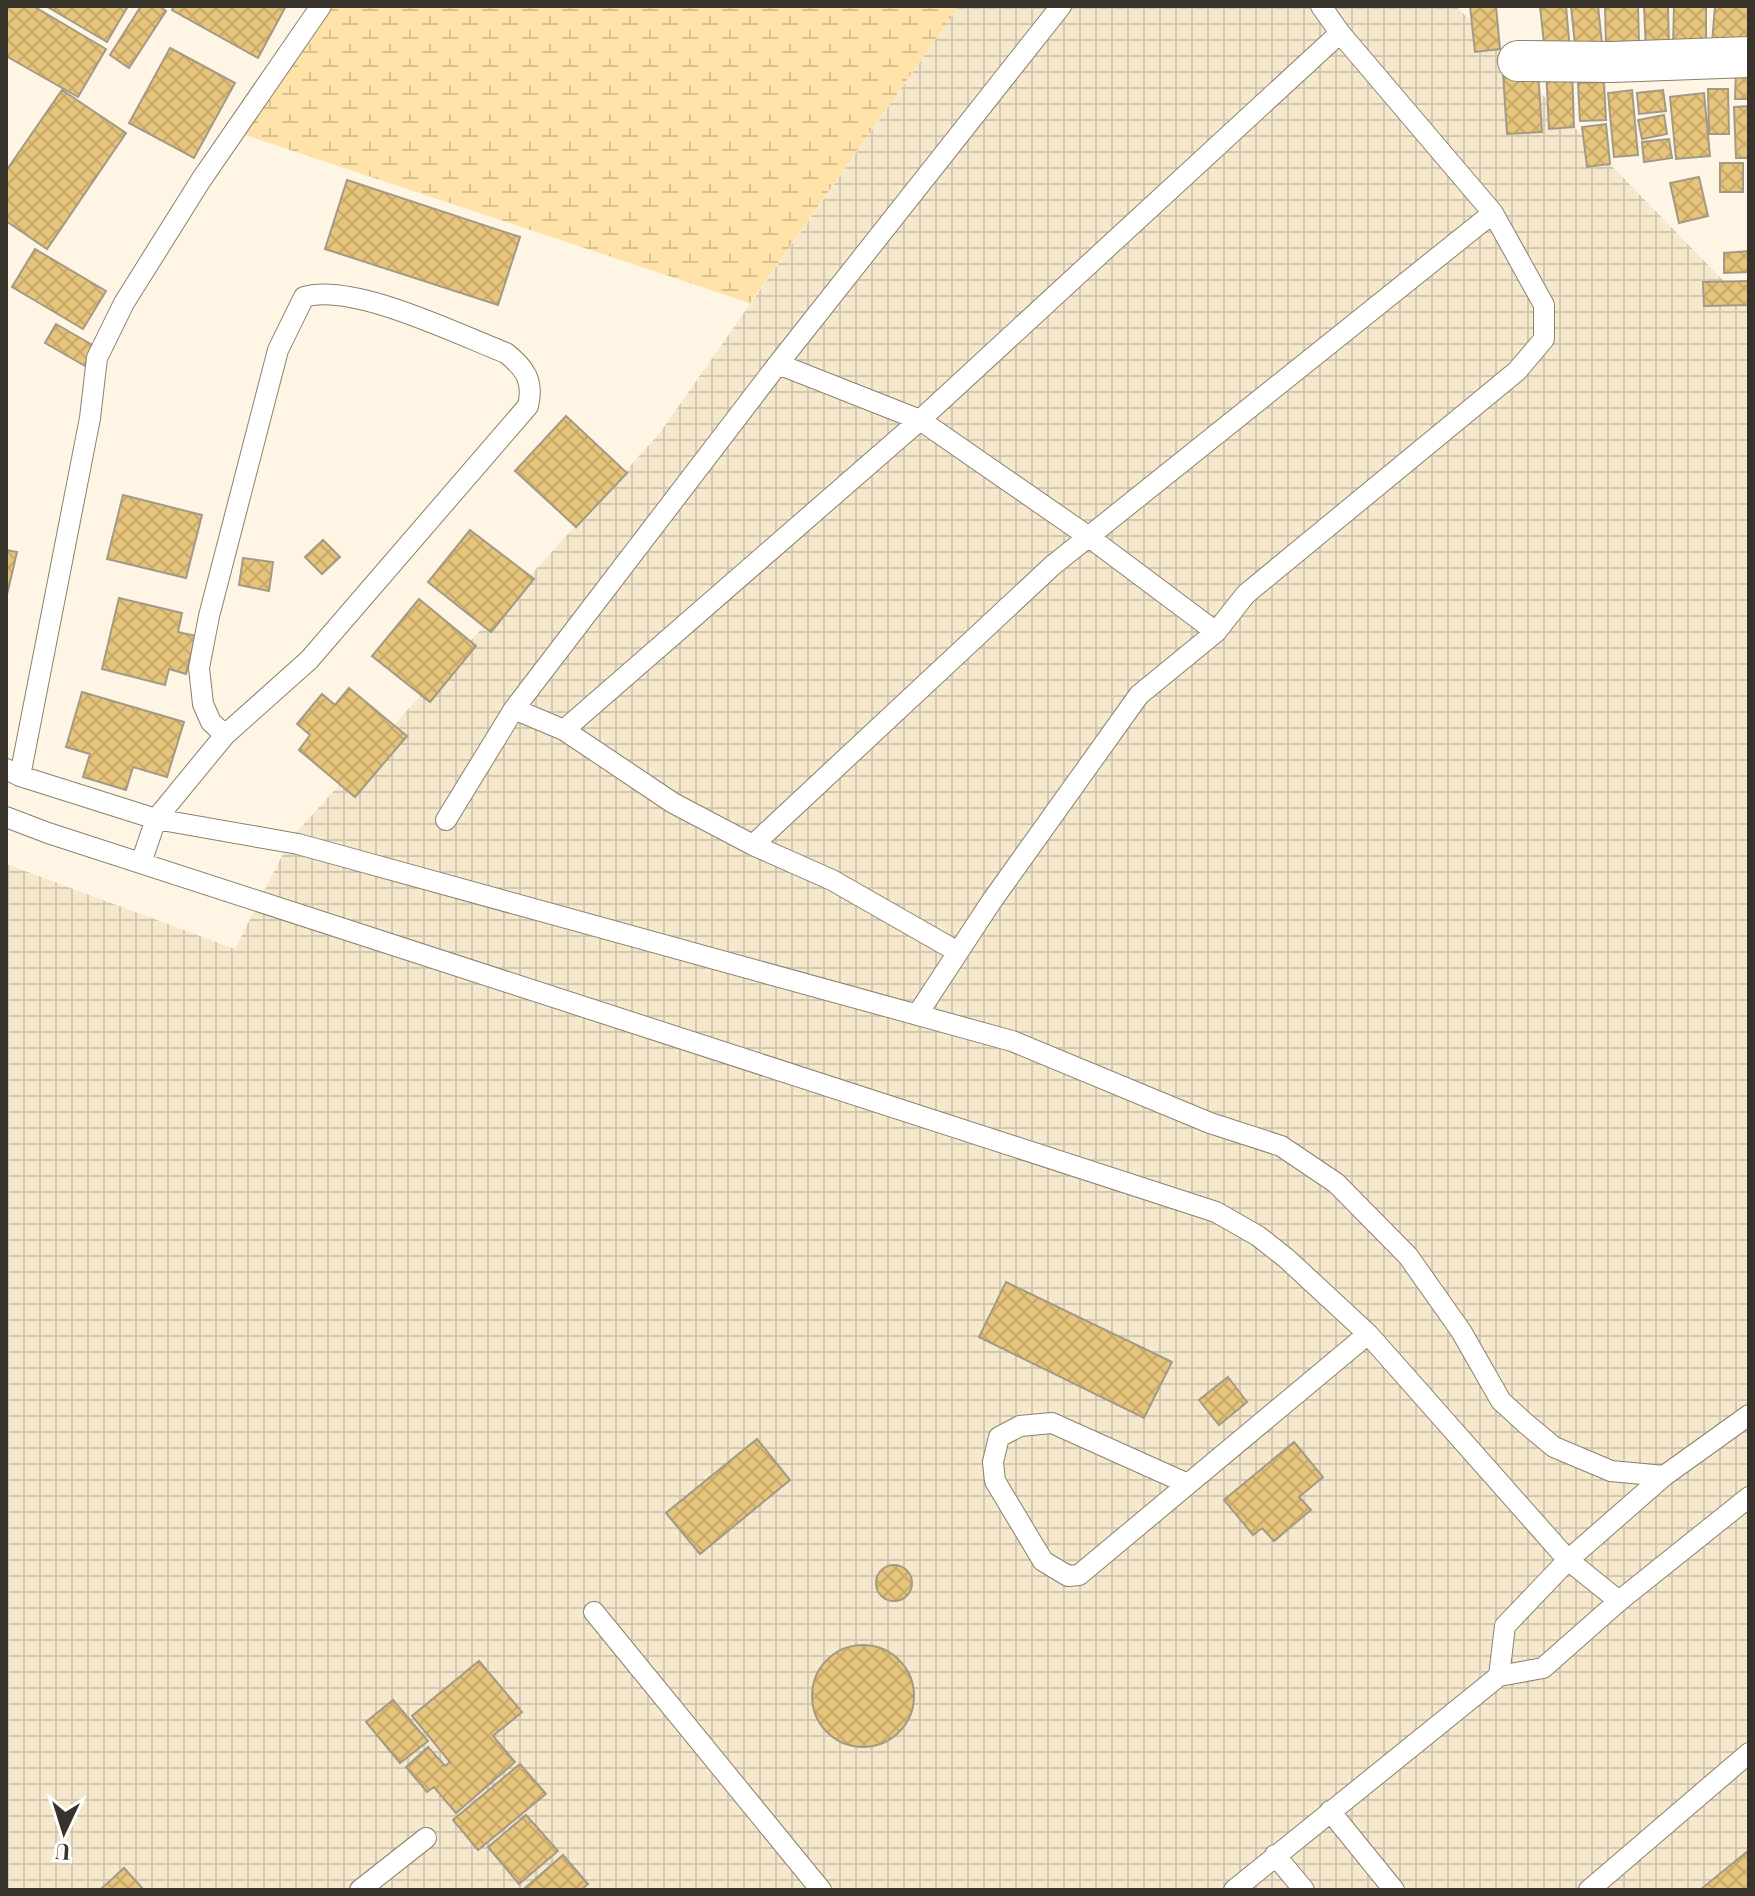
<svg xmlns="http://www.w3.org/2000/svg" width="1755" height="1896" font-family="'Playfair Display',serif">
  <defs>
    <pattern id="industrial-grid" width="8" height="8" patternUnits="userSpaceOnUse" patternTransform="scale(2)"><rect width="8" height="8" fill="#f6e8cc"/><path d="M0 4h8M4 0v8" fill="none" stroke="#d4c7af"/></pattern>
    <pattern id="wetland-marsh" width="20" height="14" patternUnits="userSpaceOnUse" patternTransform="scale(2)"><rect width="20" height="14" fill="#fee2a7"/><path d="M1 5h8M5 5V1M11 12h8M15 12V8" fill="none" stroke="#dac290"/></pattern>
    <pattern id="building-cross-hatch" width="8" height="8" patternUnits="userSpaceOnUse" patternTransform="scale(2)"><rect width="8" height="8" fill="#e7c47b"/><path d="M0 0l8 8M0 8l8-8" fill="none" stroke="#c7a96a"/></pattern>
  </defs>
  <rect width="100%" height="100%" fill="#fef5e4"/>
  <path fill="url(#industrial-grid)" d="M 959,6 L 1456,6 L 1749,307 L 1749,1890 L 6,1890 L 6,864 L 235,949 L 291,838 L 659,434 Z"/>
  <path fill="url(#wetland-marsh)" d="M 332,6 L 959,6 L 750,303 L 245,135 Z"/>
  <path fill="url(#building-cross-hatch)" stroke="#a39a86" stroke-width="2" d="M 6,6 L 33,6 L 106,49 L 78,97 L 6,56 Z
    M 46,6 L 128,6 L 107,42 Z
    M 141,6 L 159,6 L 166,11 L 129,68 L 110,55 Z
    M 174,6 L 286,6 L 258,58 L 172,10 Z
    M 1470,6 L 1496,6 L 1500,49 L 1475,52 Z
    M 1540,6 L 1566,6 L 1570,51 L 1545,53 Z
    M 1571,6 L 1598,6 L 1602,43 L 1575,45 Z
    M 1605,6 L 1638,6 L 1639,46 L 1606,47 Z
    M 1644,6 L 1668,6 L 1669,50 L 1646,50 Z
    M 1674,6 L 1706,6 L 1706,48 L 1673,48 Z
    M 1715,6 L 1749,6 L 1749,45 L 1712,43 Z
    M 170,48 L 235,83 L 194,158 L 129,123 Z
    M 1572,67 L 1574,127 L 1549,129 L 1546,68 Z
    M 1538,71 L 1542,132 L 1507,134 L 1503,73 Z
    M 1736,71 L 1749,72 L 1749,99 L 1735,99 Z
    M 1604,82 L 1606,120 L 1580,121 L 1578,83 Z
    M 1708,89 L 1728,89 L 1729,134 L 1709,134 Z
    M 62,90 L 126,133 L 47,249 L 6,221 L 6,171 Z
    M 1632,90 L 1638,155 L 1614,157 L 1608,93 Z
    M 1663,90 L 1666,111 L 1639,114 L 1637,93 Z
    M 1704,93 L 1710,156 L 1676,159 L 1670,97 Z
    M 1749,106 L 1749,158 L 1736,158 L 1734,107 Z
    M 1664,115 L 1667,134 L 1642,139 L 1638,120 Z
    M 1606,124 L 1610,164 L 1587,167 L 1582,127 Z
    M 1669,139 L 1672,158 L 1644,162 L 1642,142 Z
    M 1720,163 L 1743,163 L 1743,192 L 1720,192 Z
    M 1699,177 L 1708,216 L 1679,223 L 1670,183 Z
    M 347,180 L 520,237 L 498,305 L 325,249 Z
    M 35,249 L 106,291 L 83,329 L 12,287 Z
    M 1749,251 L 1749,272 L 1724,273 L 1724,253 Z
    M 1749,281 L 1749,305 L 1704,306 L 1703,282 Z
    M 56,324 L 96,347 L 85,366 L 45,343 Z
    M 566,416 L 627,473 L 576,527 L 515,471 Z
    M 123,495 L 202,515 L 186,578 L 107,559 Z
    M 470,530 L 534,579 L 491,632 L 428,582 Z
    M 323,540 L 340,557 L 322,574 L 305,557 Z
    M 6,550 L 17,552 L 6,599 Z
    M 243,558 L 273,562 L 269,591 L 239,585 Z
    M 119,598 L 182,613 L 178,632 L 196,636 L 186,674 L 169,669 L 165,685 L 102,669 Z
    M 419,599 L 476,646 L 430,702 L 372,656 Z
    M 349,688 L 407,736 L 355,797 L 299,750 L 310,735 L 297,724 L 322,694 L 335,705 Z
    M 82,692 L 184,722 L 167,777 L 133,767 L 126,790 L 83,777 L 90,754 L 66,747 Z
    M 1006,1282 L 1172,1362 L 1144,1418 L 979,1337 Z
    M 1228,1377 L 1247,1402 L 1219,1425 L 1199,1400 Z
    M 757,1439 L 790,1480 L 700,1554 L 666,1513 Z
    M 1294,1442 L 1323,1477 L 1299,1497 L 1311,1510 L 1274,1541 L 1262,1528 L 1253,1535 L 1224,1500 Z
    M876 1583a18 18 0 1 1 36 0a18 18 0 1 1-36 0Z
    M812 1696a51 51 0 1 1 102 0a51 51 0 1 1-102 0Z
    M 479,1661 L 522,1712 L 493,1736 L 515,1762 L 456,1813 L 434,1787 L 427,1792 L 406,1767 L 428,1747 L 445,1766 L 450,1762 L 412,1716 Z
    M 393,1700 L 428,1741 L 400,1763 L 366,1722 Z
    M 520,1764 L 546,1794 L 478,1850 L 453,1820 Z
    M 526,1815 L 558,1851 L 519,1884 L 488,1847 Z
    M 1749,1850 L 1749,1890 L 1700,1890 Z
    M 563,1855 L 588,1884 L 581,1890 L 527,1890 L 525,1888 Z
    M 124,1868 L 144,1890 L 100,1890 Z"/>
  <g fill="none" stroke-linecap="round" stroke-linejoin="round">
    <g stroke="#8a816d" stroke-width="22">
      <path id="lane" d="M 778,364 L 920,420 L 1089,537 L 1216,632
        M 514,709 L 564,730 L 673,803 L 753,845 L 832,880 L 958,952
        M 564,730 L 920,420 L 1340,33
        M 6,769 L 20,776 L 156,819 L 298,844 L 1012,1041 L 1210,1123 L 1281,1146 L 1336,1183 L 1408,1256 L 1461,1331 L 1501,1401 L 1525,1423 L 1554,1447 L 1611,1471 L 1664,1476
        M 20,776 L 90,418 L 97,358 L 124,303 L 201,180 L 321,6
        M 6,817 L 48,833 L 1216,1212 L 1258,1236 L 1286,1258 L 1368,1334 L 1568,1560 L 1619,1601
        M 446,820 L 514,709 L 778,364 L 1061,6
        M 753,845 L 1052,566 L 1493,213
        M 141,863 L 156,819 L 225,735 L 309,660 L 528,406 C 534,381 525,368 506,353 C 457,334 352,282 304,297 L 278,350 L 209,616 L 199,668 L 203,704 L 211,722 L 225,735
        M 917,1015 L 991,902 L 1139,695 L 1216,632 L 1246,594 L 1517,371 L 1544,339 L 1544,305 L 1493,213 L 1340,33 L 1321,6
        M 1188,1484 L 1052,1423 L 1020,1426 L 999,1437 L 993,1462 L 995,1481 L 1043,1561 L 1068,1576 L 1079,1575 L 1368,1334
        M 594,1612 L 821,1890
        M 1499,1676 L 1505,1626 L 1568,1560 L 1664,1476 L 1749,1415
        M 1330,1811 L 1394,1890
        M 1275,1855 L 1304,1890
        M 360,1890 L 426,1838
        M 1234,1890 L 1499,1676 L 1543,1668 L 1619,1601 L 1749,1497
        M 1589,1890 L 1749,1753"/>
    </g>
    <g stroke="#8a816d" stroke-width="42">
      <path id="street" d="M 1518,61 L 1612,62 L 1749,57"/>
    </g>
    <use href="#lane" stroke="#fff" stroke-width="20"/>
    <use href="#street" stroke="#fff" stroke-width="40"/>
  </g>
  <rect width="1755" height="1896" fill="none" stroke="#37332a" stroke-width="16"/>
  <g transform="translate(64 1832) rotate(184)" stroke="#ffffff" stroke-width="6" paint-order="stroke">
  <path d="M0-6L14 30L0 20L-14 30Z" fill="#37332a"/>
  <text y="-12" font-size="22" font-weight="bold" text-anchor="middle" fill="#37332a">U</text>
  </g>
</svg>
